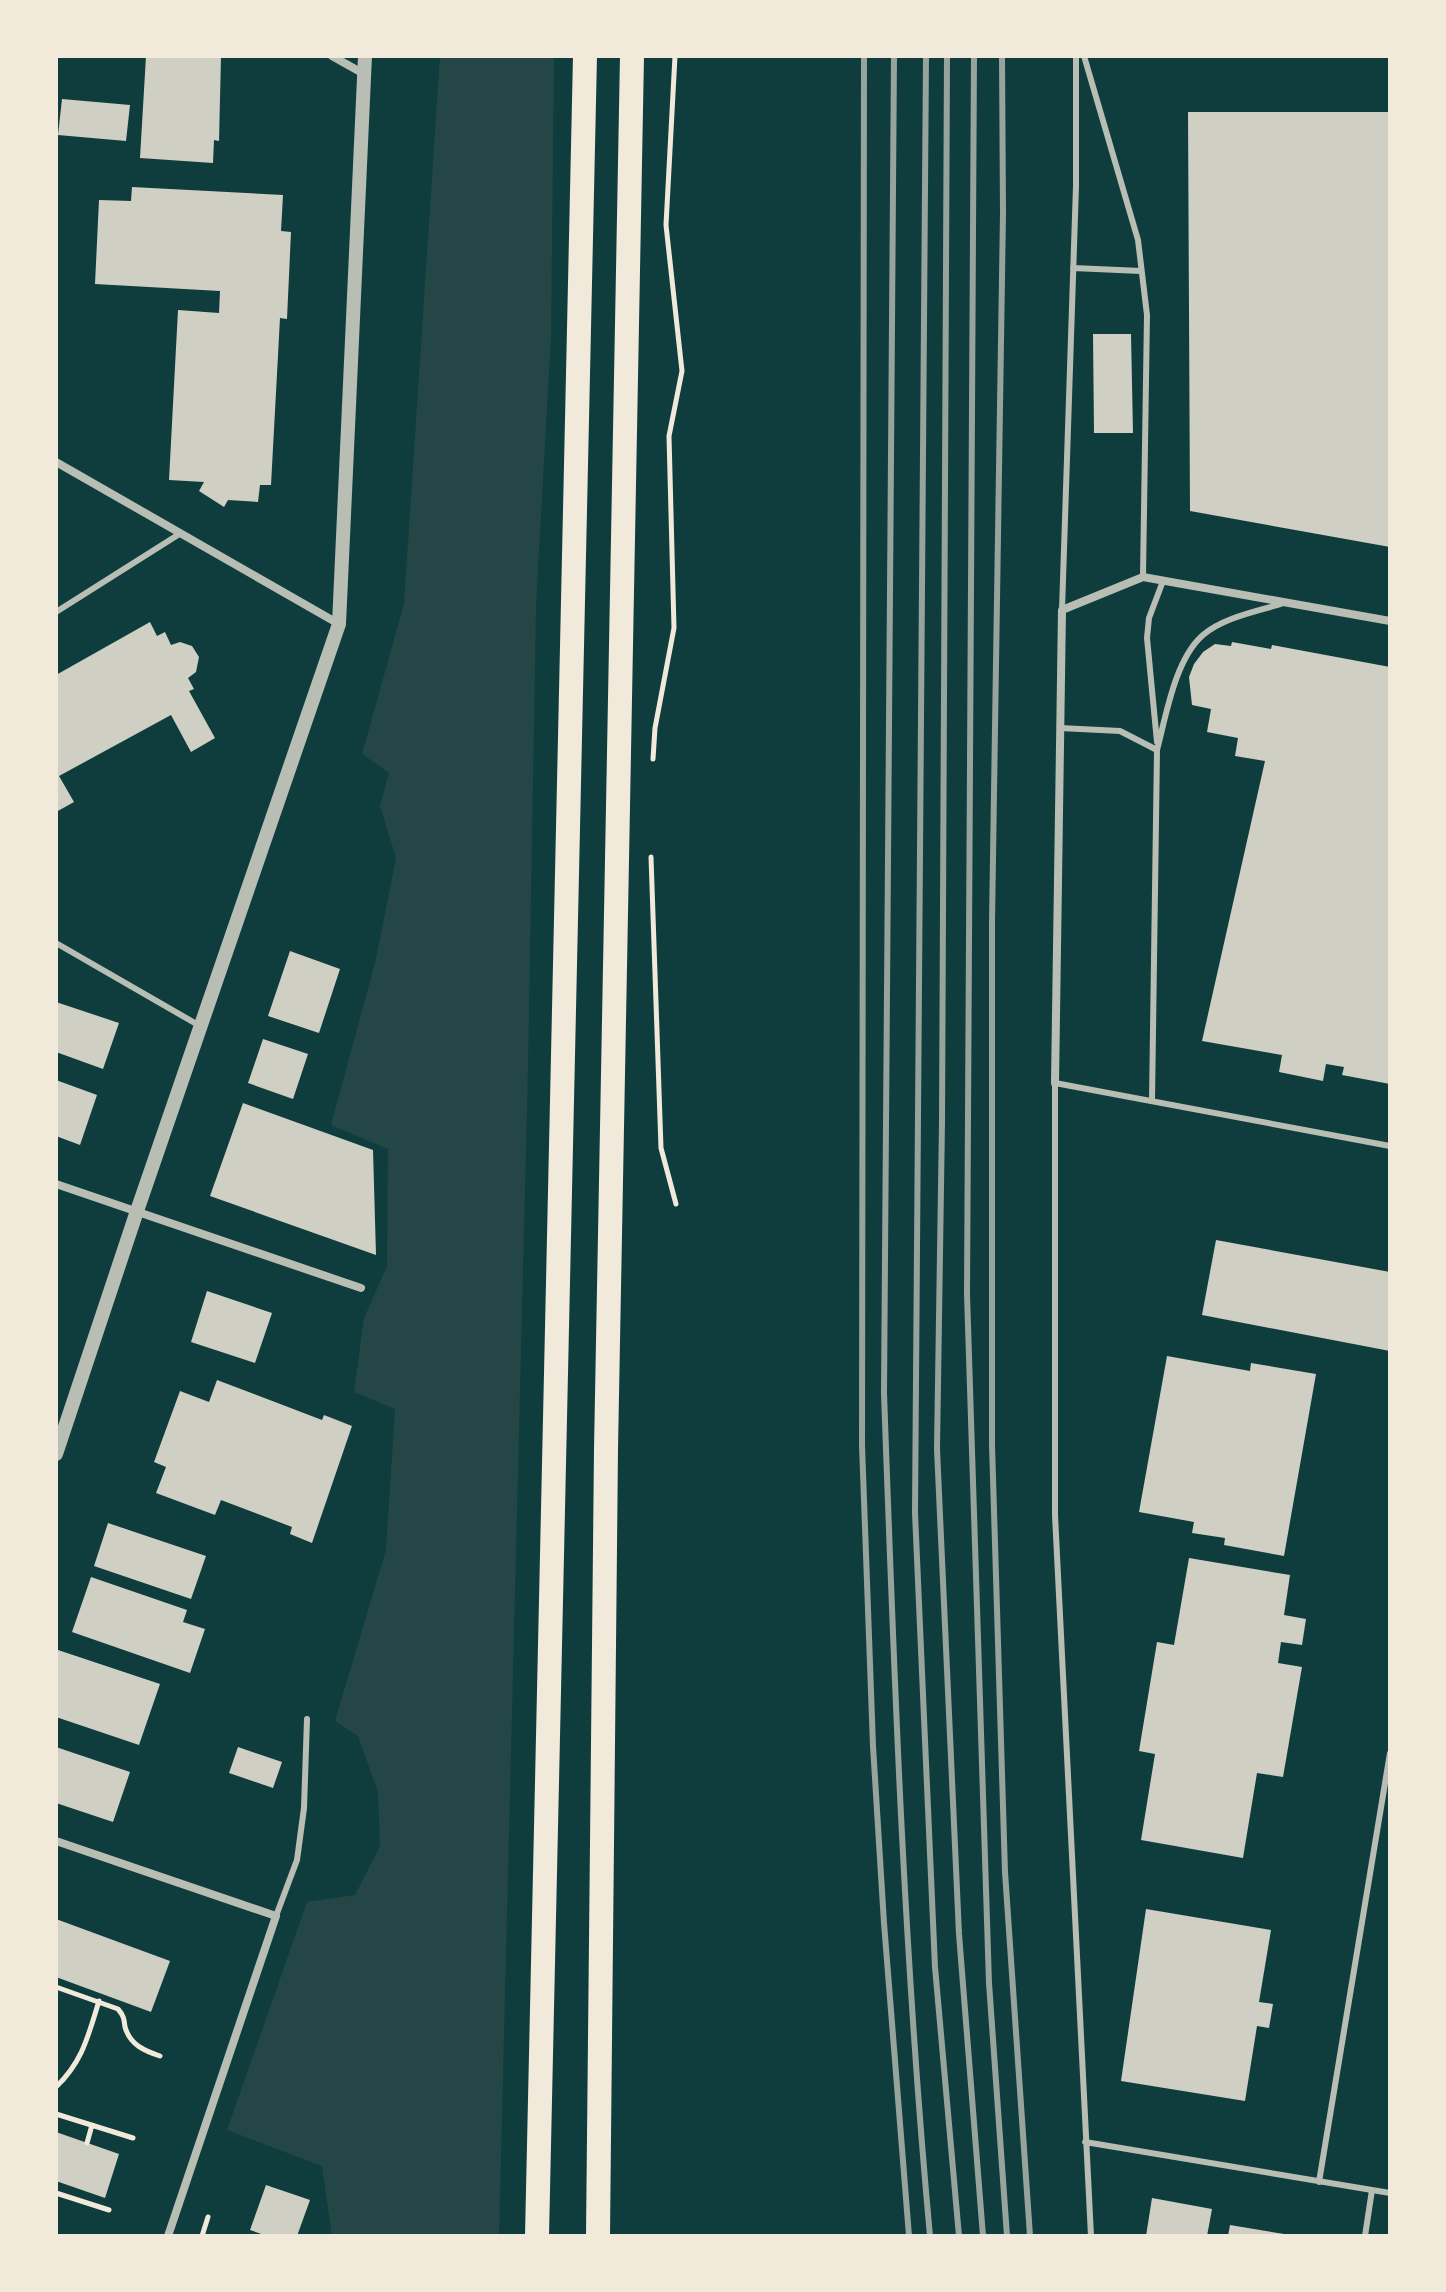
<svg xmlns="http://www.w3.org/2000/svg" width="1446" height="2292" font-family="Raleway,sans-serif">
  <rect width="100%" height="100%" fill="#0f3d3e"/>
  <path fill="#244646" d="M 440,56 L 554,56 L 551,336 L 536,605 L 528,1067 L 499,2236 L 332,2236 L 322,2166 L 227,2130 L 307,1902 L 355,1895 L 380,1846 L 378,1792 L 358,1736 L 335,1721 L 386,1550 L 395,1409 L 354,1392 L 364,1318 L 387,1266 L 388,1149 L 331,1125 L 376,959 L 396,858 L 380,806 L 389,773 L 362,754 L 404,604 Z"/>
  <path fill="#cfcfc3" d="M 146,56 L 221,56 L 219,141 L 214,140 L 213,163 L 140,158 Z
    M 62,99 L 130,105 L 126,141 L 58,135 Z
    M 1188,112 L 1390,112 L 1390,547 L 1190,511 Z
    M 132,187 L 283,195 L 281,231 L 291,232 L 287,319 L 280,318 L 271,485 L 260,485 L 258,502 L 228,500 L 224,507 L 199,491 L 204,482 L 169,480 L 178,310 L 219,313 L 220,291 L 95,284 L 99,200 L 131,201 Z
    M 1093,334 L 1131,334 L 1133,433 L 1094,433 Z
    M 150,622 L 157,636 L 165,632 L 171,645 L 180,642 L 192,646 L 199,657 L 196,672 L 188,678 L 194,689 L 189,691 L 215,738 L 191,752 L 171,715 L 59,776 L 74,802 L 56,812 L 56,675 Z
    M 1232,642 L 1271,649 L 1272,645 L 1390,667 L 1390,1084 L 1342,1075 L 1344,1067 L 1326,1064 L 1323,1081 L 1279,1072 L 1282,1055 L 1202,1041 L 1265,761 L 1235,756 L 1238,738 L 1207,732 L 1211,709 L 1192,705 L 1189,677 L 1194,664 L 1203,652 L 1215,644 L 1231,646 Z
    M 290,951 L 340,969 L 319,1033 L 268,1016 Z
    M 56,1002 L 119,1023 L 103,1069 L 56,1052 Z
    M 263,1039 L 308,1054 L 293,1099 L 248,1083 Z
    M 56,1080 L 97,1095 L 80,1145 L 56,1136 Z
    M 243,1103 L 373,1150 L 376,1255 L 210,1196 Z
    M 1216,1240 L 1390,1272 L 1390,1351 L 1202,1315 Z
    M 207,1291 L 272,1313 L 255,1363 L 191,1342 Z
    M 1167,1356 L 1250,1371 L 1251,1363 L 1316,1374 L 1284,1556 L 1224,1545 L 1225,1538 L 1192,1533 L 1194,1522 L 1139,1512 Z
    M 217,1380 L 322,1420 L 324,1415 L 352,1426 L 312,1543 L 290,1534 L 292,1527 L 221,1500 L 215,1515 L 156,1493 L 166,1467 L 154,1462 L 180,1391 L 209,1402 Z
    M 108,1523 L 206,1556 L 191,1599 L 94,1566 Z
    M 1189,1558 L 1290,1575 L 1284,1615 L 1306,1619 L 1302,1645 L 1281,1642 L 1278,1663 L 1302,1667 L 1283,1777 L 1257,1773 L 1243,1858 L 1141,1840 L 1155,1754 L 1139,1751 L 1157,1642 L 1174,1645 Z
    M 91,1577 L 187,1610 L 183,1622 L 205,1629 L 190,1673 L 72,1632 Z
    M 58,1650 L 160,1684 L 139,1745 L 56,1717 Z
    M 56,1747 L 130,1772 L 113,1822 L 56,1803 Z
    M 238,1747 L 282,1762 L 273,1788 L 229,1773 Z
    M 1146,1909 L 1271,1930 L 1259,2002 L 1273,2004 L 1269,2028 L 1257,2026 L 1245,2101 L 1121,2081 Z
    M 56,1919 L 170,1961 L 151,2012 L 56,1977 Z
    M 56,2132 L 119,2154 L 105,2198 L 56,2181 Z
    M 266,2185 L 310,2200 L 297,2236 L 267,2236 L 250,2230 Z
    M 1152,2198 L 1212,2209 L 1207,2236 L 1146,2236 Z
    M 1230,2225 L 1284,2234 L 1284,2236 L 1228,2236 Z"/>
  <g fill="none" stroke-linecap="round" stroke-linejoin="round">
    <path stroke="#f1e9da" stroke-width="5" d="M 653,759 L 655,728 L 674,628 L 669,436 L 682,371 L 666,225 L 675,56
      M 651,857 L 661,1148 L 676,1204
      M 56,1987 L 118,2009 C 124,2016 124,2019 125,2027 C 130,2045 145,2051 160,2056
      M 56,2087 C 83,2061 88,2036 99,2001
      M 56,2114 L 133,2138
      M 87,2143 L 92,2125
      M 56,2193 L 109,2210
      M 202,2236 L 208,2217"/>
    <path stroke="#b8beb3" stroke-width="6" d="M 1084,56 L 1138,240 L 1147,315 L 1143,577
      M 1073,268 L 1141,271
      M 1062,610 L 1076,186 L 1076,56
      M 56,612 L 181,533
      M 1060,728 L 1120,731 L 1157,750 L 1152,1101
      M 1157,742 L 1147,638 L 1149,618 L 1163,581
      M 1157,750 C 1166,716 1175,659 1203,635 C 1224,617 1259,611 1284,603
      M 56,943 L 200,1026
      M 276,1916 L 297,1860 L 304,1808 L 307,1719
      M 1085,2142 L 1390,2193
      M 1319,2182 L 1390,1753
      M 1091,2236 L 1055,1515 L 1055,1083 L 1390,1146
      M 1365,2236 L 1372,2190"/>
    <path stroke="#b8beb3" stroke-width="8" d="M 332,56 L 364,74
      M 56,462 L 339,624
      M 1055,1083 L 1062,610 L 1143,577 L 1390,621
      M 56,1184 L 361,1288
      M 56,1841 L 276,1916 L 168,2236"/>
    <path stroke="#b8beb3" stroke-width="14" d="M 56,1454 L 137,1211 L 339,624 L 365,56"/>
    <path stroke="#f1e9da" stroke-width="24" d="M 537,2236 L 585,56
      M 598,2236 L 606,1449 L 632,56"/>
    <path stroke="#97a49c" stroke-width="6" d="M 864,56 L 862,1445 L 873,1746 L 884,1923 L 909,2236
      M 894,56 L 884,1393 C 894,1674 904,1956 930,2236
      M 926,56 L 915,1513 L 935,1967 L 959,2236
      M 947,56 L 942,1122 L 937,1449 L 959,1934 L 983,2236
      M 974,56 L 967,1294 L 989,1983 L 1007,2236
      M 1002,56 L 1003,213 L 992,922 L 992,1445 L 1005,1872 L 1030,2236"/>
  </g>
  <rect width="1446" height="2292" fill="none" stroke="#f1e9da" stroke-width="116"/>
</svg>
